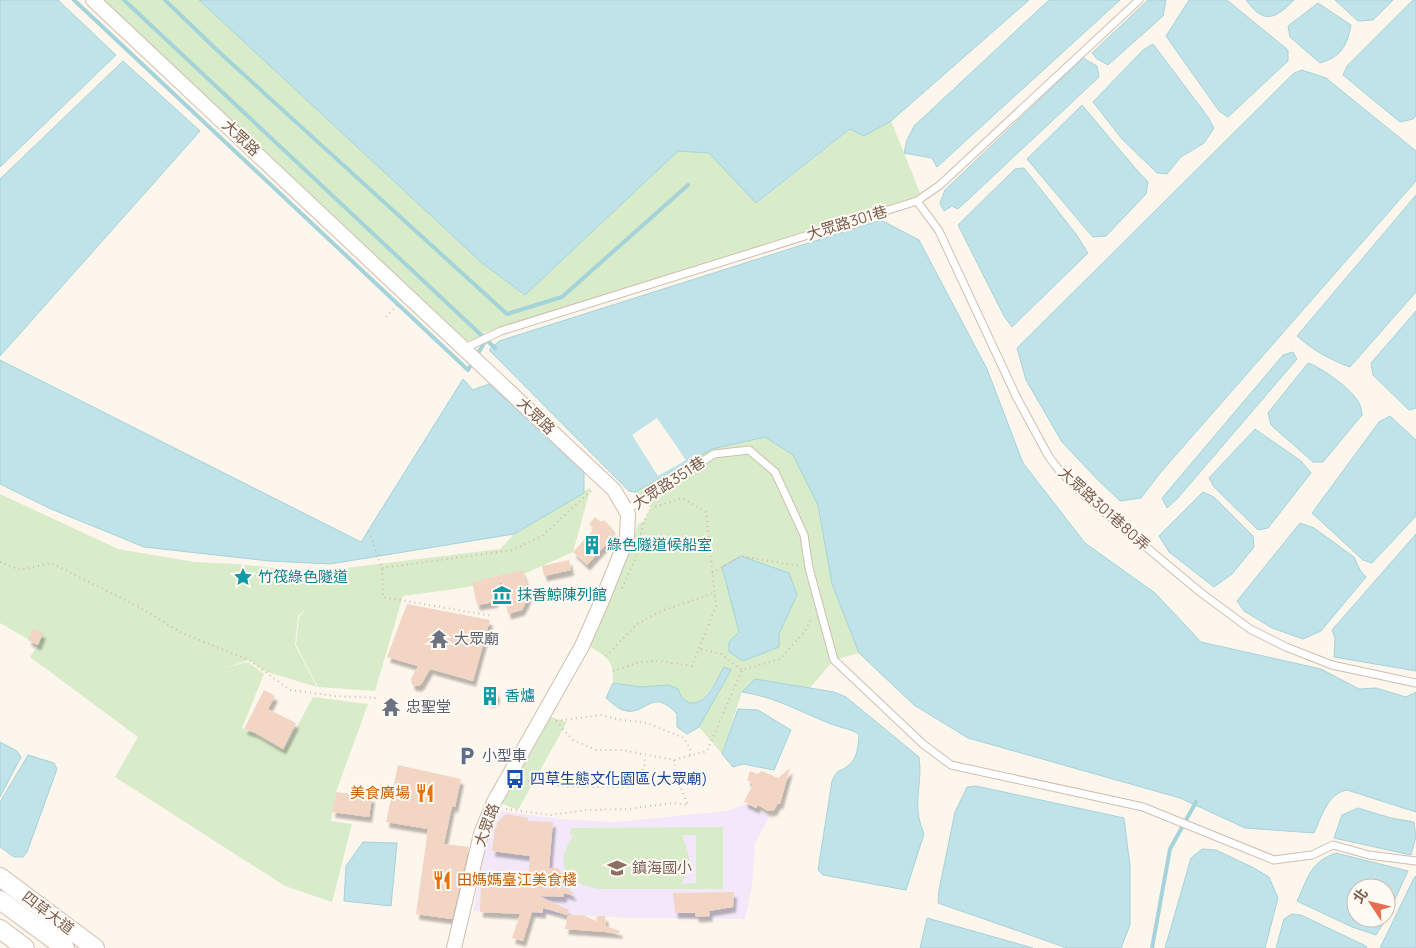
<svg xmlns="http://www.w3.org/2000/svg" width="1416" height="948" font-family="Manrope,'Noto Sans TC',sans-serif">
  <defs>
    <filter id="shadow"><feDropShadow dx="3" dy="5.5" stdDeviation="1" flood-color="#0004"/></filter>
  </defs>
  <rect width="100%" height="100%" fill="#fdf6ec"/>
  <path fill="#f3e8fa" d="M 746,804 L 770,816 L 755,843 L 752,886 L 745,919 L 629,918 L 560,914 L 538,916 L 473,911 L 484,850 L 500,811 L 560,819 L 615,822 L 726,811 Z"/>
  <path fill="#d8ecc9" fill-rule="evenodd" d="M 102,0 L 199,0 L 482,263 L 525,295 L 678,151 L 709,153 L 757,203 L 851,129 L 864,136 L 891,121 L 921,195 L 486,332 L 477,340 L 465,341 Z
    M 765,437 L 793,455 L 818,505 L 832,584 L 859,653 L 834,660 L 809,689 L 755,680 L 742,692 L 722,754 L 699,727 L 731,670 L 724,667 C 717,678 703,711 686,702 C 681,698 674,689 669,685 L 641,687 L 613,683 C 614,660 607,657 589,646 L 624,564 L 638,524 L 644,521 L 651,508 L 635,492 L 712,449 ZM 797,595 L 779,634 L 729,642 L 739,632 L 735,613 Z
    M 591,487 L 573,552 L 515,578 L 455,589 L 403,596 L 375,691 L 318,687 L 296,645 L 299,617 L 305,610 L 298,616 L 295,645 L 317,687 L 264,671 L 249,660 L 225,668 L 248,662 L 264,674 L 242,728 L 284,751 L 313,697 L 368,704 L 335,795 L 331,821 L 352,824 L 332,902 L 285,886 L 115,777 L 138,737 L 30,657 L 38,645 L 0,623 L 0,494 L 118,549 L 194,562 L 238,564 L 313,572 L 500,549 L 514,534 Z
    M 550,717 L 567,722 L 518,810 L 501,803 Z
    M 723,827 L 723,889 L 599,889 C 566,883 552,865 574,835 L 570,835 L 571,828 ZM 682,835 L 696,835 L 696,883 L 681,884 C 688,871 692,861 686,847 C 685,843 683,839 682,835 Z"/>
  <path fill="#bfe3e8" stroke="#a5d3da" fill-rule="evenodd" d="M 0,0 L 58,0 L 116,55 L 0,167 Z
    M 199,0 L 1029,0 L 891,121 L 864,136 L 850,129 L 756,203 L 709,153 L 678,151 L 525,295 L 482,263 Z
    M 1049,0 L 1120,0 L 937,167 L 932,158 L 904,153 L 907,140 L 914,126 Z
    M 1148,0 L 1166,0 L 1163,16 L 1108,65 L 1097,59 L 1092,53 Z
    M 1189,0 L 1227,0 L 1288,50 L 1288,61 L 1228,117 L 1219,111 L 1166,36 Z
    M 1246,0 L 1294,0 C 1275,19 1264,25 1246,0 Z
    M 1335,0 L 1393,0 L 1373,20 L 1358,21 Z
    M 1413,0 L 1416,0 L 1416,116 L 1413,119 L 1400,122 L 1343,75 L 1347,66 Z
    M 1318,3 L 1351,25 C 1347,46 1341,57 1320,63 L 1290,37 L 1288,26 Z
    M 1153,44 L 1208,117 L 1214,128 L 1204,143 L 1181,157 L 1167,174 L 1157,173 L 1122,139 L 1093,102 L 1143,50 Z
    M 1083,58 L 1097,66 L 1099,77 L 958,209 L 952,206 L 944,211 L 940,203 L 945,190 Z
    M 123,61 L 200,131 L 0,356 L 0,179 Z
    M 1302,70 L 1326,78 L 1416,151 L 1416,181 L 1160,473 L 1141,498 L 1120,501 L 1097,479 L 1062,442 L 1026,380 L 1017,348 L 1294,73 Z
    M 1082,105 L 1135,168 L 1148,182 L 1146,194 L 1106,236 L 1093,237 L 1085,228 L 1027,159 Z
    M 1024,168 L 1076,234 L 1088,253 L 1012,327 L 1004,316 L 958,225 L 1015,169 Z
    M 1416,195 L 1416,292 L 1350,367 C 1330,360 1313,350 1297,336 Z
    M 881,220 L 919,240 L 987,369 L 1023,463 L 1085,543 L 1155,593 L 1201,642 L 1321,669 L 1359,689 L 1376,688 L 1406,697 L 1416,692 L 1416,812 L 1347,790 C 1327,794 1322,816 1314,833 L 1245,828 L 1180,798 L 968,738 L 914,705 L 859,653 L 832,584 L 818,505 L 793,455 L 765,437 L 712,449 L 635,492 L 629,491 L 489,350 L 499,341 Z
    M 1416,311 L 1416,408 L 1409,410 L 1373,375 L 1371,363 Z
    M 1293,352 L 1297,359 L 1177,499 L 1167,508 L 1162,498 L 1283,355 Z
    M 0,360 L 361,542 L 463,379 L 473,390 L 489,384 L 584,471 L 584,493 L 514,534 L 330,564 L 269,561 L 144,547 L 51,509 L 0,484 Z
    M 1308,363 C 1321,367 1353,390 1359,403 C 1361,407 1362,411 1362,415 L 1323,462 L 1313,462 L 1271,425 L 1268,413 Z
    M 1390,416 L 1416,440 L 1416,516 L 1372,563 L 1363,560 L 1312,513 L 1379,422 Z
    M 1255,429 L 1301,461 L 1311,473 L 1268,528 L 1258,530 L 1214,487 L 1209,478 Z
    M 1203,492 L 1214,497 L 1253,536 L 1254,547 L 1232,574 L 1214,587 L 1169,552 L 1159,536 Z
    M 1300,523 L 1314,528 L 1354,557 L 1360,570 L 1366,577 L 1321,631 L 1303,639 L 1272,628 L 1244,611 L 1237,601 Z
    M 1416,534 L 1416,671 L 1334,657 L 1335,638 L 1332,630 Z
    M 741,556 L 789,573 L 797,595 L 779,634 L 779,647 L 743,661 L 729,652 L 729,642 L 739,632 L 722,567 Z
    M 724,667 L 731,670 L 699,727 L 687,734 L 677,727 L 677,714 C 651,685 646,718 623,710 C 617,708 611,702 606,698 L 613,683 L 641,687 L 669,685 L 678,689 C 680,695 684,702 691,703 C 707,705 717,679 724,667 Z
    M 755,679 L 834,692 L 846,697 L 919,757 C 923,786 911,803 924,834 L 906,890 L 823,875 L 818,870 L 832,781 C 839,766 840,773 849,765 C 858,757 858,746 859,734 C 848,728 837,727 826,722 C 797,710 774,697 742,692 Z
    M 738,709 L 758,710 L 791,730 L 774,770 L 743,764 L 733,767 L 722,754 Z
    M 0,742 L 17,751 L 21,757 L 0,797 Z
    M 28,755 L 54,763 L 57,769 L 27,852 L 23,857 L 14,857 L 0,847 L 0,802 Z
    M 976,786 L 1124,818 L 1130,866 L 1130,925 L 1121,948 L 1067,948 L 938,903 L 939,890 L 955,812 L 967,787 Z
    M 1358,808 L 1391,818 L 1414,822 L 1416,837 L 1411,855 L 1334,838 L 1342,815 Z
    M 363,842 L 397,843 L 391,906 L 344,901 L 346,866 Z
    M 1202,849 L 1216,850 L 1252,867 L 1269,877 L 1278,898 L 1265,948 L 1165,948 L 1191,858 Z
    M 1336,853 L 1408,871 L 1386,919 L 1376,935 L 1352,927 L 1297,901 C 1308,878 1310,862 1336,853 ZM 1356,888 L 1386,888 L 1386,918 L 1356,918 Z
    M 1416,876 L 1416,948 L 1380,948 L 1414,878 Z
    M 1292,914 L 1301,915 L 1366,946 L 1367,948 L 1276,948 L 1284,919 Z
    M 927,918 L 1033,948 L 920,948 Z"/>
  <path fill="#fdf6ec" d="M 657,418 L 686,460 L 658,476 L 632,435 Z"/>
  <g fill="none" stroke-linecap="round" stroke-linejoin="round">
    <path stroke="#a5d3da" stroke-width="4" d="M 74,0 L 468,370 L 486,340
      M 124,0 L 495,348
      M 165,0 L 219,52 L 507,314 L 562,297 L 688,185
      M 1152,948 L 1170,849 L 1196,802"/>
  </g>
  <path fill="#f3d5c3" filter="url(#shadow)" d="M 595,517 L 601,522 L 604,520 L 612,528 L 612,532 L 618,538 L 614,546 L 609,541 L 587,565 L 573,552 L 594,529 L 589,524 Z
    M 569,560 L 571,570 L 544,576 L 542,566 Z
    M 522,570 L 529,591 L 528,598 L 522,610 L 508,614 L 501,579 L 495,602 L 477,605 L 472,582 Z
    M 407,604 L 490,620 L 473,681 L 430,669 L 422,683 L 419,686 L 412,685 L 411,679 L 418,666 L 387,657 Z
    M 33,629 L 43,633 L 38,645 L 28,640 Z
    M483 695a7 7 0 1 1 14 0a7 7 0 1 1-14 0Z
    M 264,690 L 275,696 L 268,709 L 296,723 L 283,749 L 256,733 L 244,729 Z
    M 398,765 L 461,779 L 455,807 L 452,806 L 444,844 L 469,847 L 452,919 L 416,914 L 428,829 L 386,822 Z
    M 790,768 L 780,804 L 778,803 L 774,810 L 768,811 L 758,805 L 756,808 L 744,802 L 753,784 L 747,780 L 750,771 L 757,774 L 762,771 L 778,778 Z
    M 336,792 L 372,797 L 369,817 L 332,812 Z
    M 506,814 L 528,818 L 528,821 L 553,822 L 549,868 L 559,868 L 562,880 L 574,896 L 564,893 L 564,897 L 539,896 L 569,910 L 567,915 L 543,908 L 543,913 L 532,912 L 523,941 L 512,938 L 520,914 L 480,912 L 481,885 L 527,887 L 527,891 L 530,856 L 492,851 L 495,829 L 498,822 Z
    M 734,892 L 733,907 L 709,911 L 710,916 L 696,917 L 695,913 L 675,913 L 673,893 Z
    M 568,915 L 583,915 L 596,921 L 597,916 L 605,916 L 606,926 L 620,931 L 619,933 L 565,929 Z"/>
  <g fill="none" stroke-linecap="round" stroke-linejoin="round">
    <g stroke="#d1beb0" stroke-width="9">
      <path id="service" d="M 917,201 L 939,231 L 1017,398 L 1049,457 L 1059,470 L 1085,496 L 1200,592 L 1250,629 L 1286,647 L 1332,665 L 1416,683
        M 465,348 L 501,331 L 917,201 L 940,185 L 1139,0
        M 625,511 L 714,454 L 749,450 L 775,472 L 804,535 L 809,568 L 834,660 L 923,744 L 951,765 L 1143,807 L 1274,860 L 1312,855 L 1333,845 L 1369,855 L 1416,861"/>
    </g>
    <g stroke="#d1beb0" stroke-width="16">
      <path id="minor" d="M 93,0 L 614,490 L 628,514 L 627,538 L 601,603 L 582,646 L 494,802 L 481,834 L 454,948"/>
    </g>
    <g stroke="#d1beb0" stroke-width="20">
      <path id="tertiary" d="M 0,877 L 95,948
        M 0,900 L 65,948
        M 0,929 L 25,948"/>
    </g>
    <path stroke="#d9b8a5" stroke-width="2" stroke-dasharray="1 4" stroke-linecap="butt" d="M 386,317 L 397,305
      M 369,531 L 382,568 L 383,597 L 493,616
      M 641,534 L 644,521 L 651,508
      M 0,562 L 20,570 L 51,563 L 139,607 L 182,633 L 249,660 L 290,690 L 335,696 L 378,698
      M 382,568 L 512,550 L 542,536 L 594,488
      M 712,573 L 741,556 L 799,566
      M 622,588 L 634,562 L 637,551
      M 701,649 L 721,654 L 742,670 L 780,659 L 805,631 L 812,617
      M 606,656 L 637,624 L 661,611 L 714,593
      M 613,671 L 639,662 L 660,661 L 692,666 L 716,606 L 706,512 L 682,498 L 652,508
      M 556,721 L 573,740 L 596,750 L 622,750 L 674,760 L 707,751 L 742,670
      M 556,721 L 601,715 L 616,719 L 647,723 L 684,738 L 690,749 L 690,757
      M 523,780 L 566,787 L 629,787 L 637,784 L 645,764 L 644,756
      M 506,809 L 551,815 L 588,810 L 628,809 L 672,803 L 688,805 L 676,776 L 674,760"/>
    <use href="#service" stroke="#fff" stroke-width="7"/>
    <use href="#minor" stroke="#fff" stroke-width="14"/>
    <use href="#tertiary" stroke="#fff" stroke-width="18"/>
  </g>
  <defs>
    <g id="building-bare" transform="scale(1.5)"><path d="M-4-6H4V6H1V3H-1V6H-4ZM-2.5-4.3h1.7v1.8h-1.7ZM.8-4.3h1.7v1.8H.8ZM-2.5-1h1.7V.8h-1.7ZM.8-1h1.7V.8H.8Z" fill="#0f9aa8" stroke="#fffaf3" stroke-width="2.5" paint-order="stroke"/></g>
    <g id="sight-bare" transform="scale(1.5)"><path d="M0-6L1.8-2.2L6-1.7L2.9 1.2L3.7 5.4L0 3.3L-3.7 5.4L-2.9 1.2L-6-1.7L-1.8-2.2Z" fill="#0f9aa8" stroke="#fffaf3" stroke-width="2.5" paint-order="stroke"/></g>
    <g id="museum-bare" transform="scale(1.5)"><path d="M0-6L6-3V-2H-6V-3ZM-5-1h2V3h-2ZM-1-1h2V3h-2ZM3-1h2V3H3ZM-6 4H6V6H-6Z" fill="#0f9aa8" stroke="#fffaf3" stroke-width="2.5" paint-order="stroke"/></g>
    <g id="temple-bare" transform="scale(1.5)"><path d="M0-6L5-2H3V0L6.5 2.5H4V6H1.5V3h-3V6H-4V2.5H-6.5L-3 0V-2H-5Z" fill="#6b7280" stroke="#fffaf3" stroke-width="2.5" paint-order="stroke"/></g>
    <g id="parking-bare" transform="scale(1.5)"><path d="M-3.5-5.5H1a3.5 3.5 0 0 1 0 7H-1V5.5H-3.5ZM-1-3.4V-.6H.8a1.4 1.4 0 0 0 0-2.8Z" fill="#5c6f8a" stroke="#fffaf3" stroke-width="2.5" paint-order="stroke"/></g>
    <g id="bus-bare" transform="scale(1.5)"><path d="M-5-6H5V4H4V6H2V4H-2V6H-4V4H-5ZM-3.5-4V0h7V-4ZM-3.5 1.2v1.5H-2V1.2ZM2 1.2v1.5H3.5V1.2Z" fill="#1a4fb4" stroke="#fffaf3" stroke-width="2.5" paint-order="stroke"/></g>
    <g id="restaurant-bare" transform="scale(1.5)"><path d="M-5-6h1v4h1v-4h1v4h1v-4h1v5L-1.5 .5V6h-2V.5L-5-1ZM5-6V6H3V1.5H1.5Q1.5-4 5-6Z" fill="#e8710a" stroke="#fffaf3" stroke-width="2.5" paint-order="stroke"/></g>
    <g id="school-bare" transform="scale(1.5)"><path d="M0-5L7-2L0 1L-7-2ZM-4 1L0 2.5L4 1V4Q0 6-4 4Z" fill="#8d6e63" stroke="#fffaf3" stroke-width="2.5" paint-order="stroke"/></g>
  </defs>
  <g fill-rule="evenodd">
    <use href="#building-bare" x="592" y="545"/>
    <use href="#sight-bare" x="243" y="577"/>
    <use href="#museum-bare" x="502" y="595"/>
    <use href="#temple-bare" x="439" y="639"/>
    <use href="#building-bare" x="490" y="696"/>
    <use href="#temple-bare" x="391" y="707"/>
    <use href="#parking-bare" x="467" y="756"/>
    <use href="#bus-bare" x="515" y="779"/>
    <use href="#restaurant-bare" x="425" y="793"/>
    <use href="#school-bare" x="617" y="868"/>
    <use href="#restaurant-bare" x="442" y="880"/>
  </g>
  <g text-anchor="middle" stroke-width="4" stroke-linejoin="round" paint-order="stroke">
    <g font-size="15" fill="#7a5c4d" stroke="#fffaf3">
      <text transform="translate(241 138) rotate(43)" y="5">大眾路</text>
      <text transform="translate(847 223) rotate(-17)" y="5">大眾路301巷</text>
      <text transform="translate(536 416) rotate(44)" y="5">大眾路</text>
      <text transform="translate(669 483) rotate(-33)" y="5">大眾路351巷</text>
      <text transform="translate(1104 509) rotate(42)" y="5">大眾路301巷80弄</text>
      <text transform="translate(487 825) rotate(-70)" y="5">大眾路</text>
      <text transform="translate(48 913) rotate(37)" y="5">四草大道</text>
    </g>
    <g font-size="15" fill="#0d838f" stroke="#fffaf3" text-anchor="start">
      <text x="607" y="550">綠色隧道候船室</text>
      <text x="258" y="582">竹筏綠色隧道</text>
      <text x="517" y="600">抹香鯨陳列館</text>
      <text x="505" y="701">香爐</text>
    </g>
    <g font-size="15" fill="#5b616d" stroke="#fffaf3" text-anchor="start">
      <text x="454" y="644">大眾廟</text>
      <text x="406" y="712">忠聖堂</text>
    </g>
    <g font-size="15" fill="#4e5e75" stroke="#fffaf3" text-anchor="start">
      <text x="482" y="761">小型車</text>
    </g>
    <g font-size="15" fill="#164399" stroke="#fffaf3" text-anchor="start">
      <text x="530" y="784">四草生態文化園區(大眾廟)</text>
    </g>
    <g font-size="15" fill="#c56008" stroke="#fffaf3" text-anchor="end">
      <text x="410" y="798">美食廣場</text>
      <text x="457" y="885" text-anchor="start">田媽媽臺江美食棧</text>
    </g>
    <g font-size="15" fill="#785e54" stroke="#fffaf3" text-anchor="start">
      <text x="632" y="873">鎮海國小</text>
    </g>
  </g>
  <g transform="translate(1371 903) rotate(305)"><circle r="24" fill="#fffaf3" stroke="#cabbb1"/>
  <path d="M0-4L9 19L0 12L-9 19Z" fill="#e76f51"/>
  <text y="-8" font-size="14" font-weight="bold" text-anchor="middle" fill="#7a5c4d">北</text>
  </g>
</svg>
